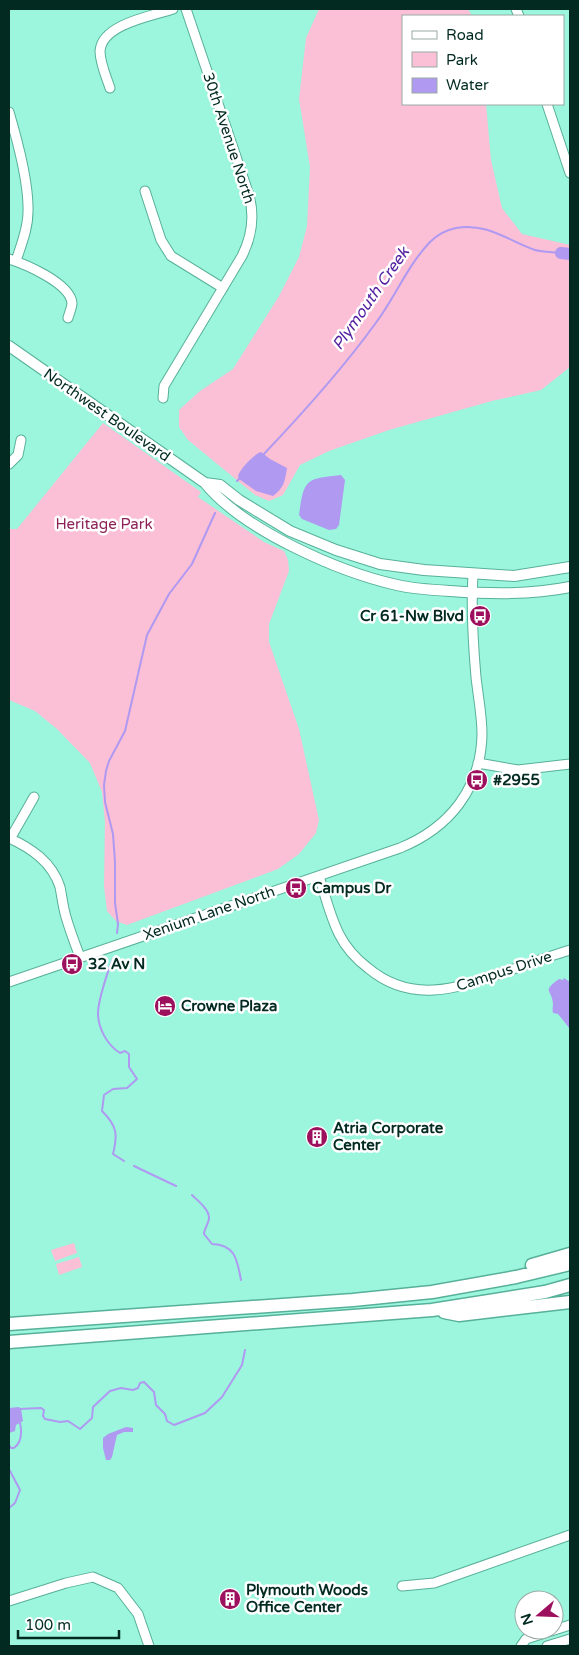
<svg xmlns="http://www.w3.org/2000/svg" width="579" height="1655" font-family="'Varela Round',sans-serif">
  <rect width="100%" height="100%" fill="#9cf6dd"/>
  <path fill="#fbbfd6" d="M 319,9 L 468,9 L 472,16 L 403,16 L 403,104 L 486,104 L 491,160 L 502,208 L 522,234 L 570,245 L 570,367 L 541,390 L 492,401 L 389,430 L 329,451 L 300,465 L 283,495 L 269,501 L 255,495 L 188,440 L 179,427 L 179,410 L 200,391 L 233,369 L 279,296 L 299,257 L 307,226 L 310,167 L 299,99 L 306,38 Z
    M 103,423 L 201,492 L 198,497 L 264,542 L 284,551 L 288,560 L 289,571 L 269,624 L 269,642 L 299,729 L 319,820 L 316,833 L 299,854 L 278,869 L 127,925 L 116,921 L 107,911 L 104,886 L 105,822 L 102,792 L 90,763 L 57,729 L 35,711 L 9,700 L 9,529 L 17,529 Z
    M 74,1243 L 77,1253 L 55,1261 L 51,1250 Z
    M 79,1257 L 82,1267 L 59,1275 L 56,1264 Z"/>
  <path fill="#af99f1" d="M 261,452 L 270,459 L 287,468 C 285,481 284,488 273,496 L 256,491 L 239,479 L 238,476 C 240,469 254,454 261,452 Z
    M 341,475 L 345,480 L 339,525 L 336,529 L 329,530 L 302,519 L 299,515 C 304,478 306,479 341,475 Z
    M 564,978 L 570,982 L 570,1029 L 558,1014 L 553,1013 C 552,1010 553,1007 553,1004 C 552,989 541,992 559,979 L 563,980 Z
    M 19,1407 L 21,1409 L 23,1421 L 16,1425 L 15,1431 L 9,1433 L 9,1408 Z
    M 126,1427 L 133,1428 L 133,1432 L 124,1432 L 117,1435 L 112,1457 L 110,1460 L 106,1460 L 103,1448 L 103,1438 L 108,1434 Z"/>
  <g fill="none" stroke-linecap="round" stroke-linejoin="round">
    <path stroke="#af99f1" stroke-width="2" d="M 262,456 C 302,414 341,371 375,324 C 395,298 407,266 430,242 C 437,235 446,230 456,228 C 486,222 509,241 535,250 C 543,252 553,252 561,253
      M 237,481 L 241,477
      M 117,933 L 118,924 L 115,903 L 115,862 L 113,834 L 105,802 L 104,785 L 106,771 L 109,761 L 125,731 L 147,635 L 169,594 L 192,564 L 215,513
      M 113,959 C 108,970 98,1001 98,1013 C 98,1028 107,1045 120,1053 L 125,1051 L 129,1054 L 129,1067 L 137,1079 L 127,1088 L 113,1089 L 104,1095 L 102,1111 C 117,1126 118,1134 113,1154 L 124,1161
      M 134,1166 L 176,1186
      M 192,1195 C 198,1201 209,1209 209,1218 C 209,1223 204,1229 204,1234 L 212,1244 C 236,1245 237,1260 241,1280
      M 19,1409 L 41,1408 L 44,1410 L 43,1416 L 45,1419 L 60,1422 L 68,1421 L 80,1429 L 92,1418 L 93,1407 L 110,1391 L 121,1388 L 133,1390 L 138,1388 L 140,1383 L 144,1382 L 154,1392 L 156,1405 L 165,1414 L 167,1421 L 174,1425 L 205,1413 L 222,1397 L 242,1365 L 245,1350
      M 9,1445 L 11,1448 L 14,1448 C 22,1442 22,1432 20,1423
      M 9,1469 L 20,1490 L 15,1503 L 9,1508"/>
    <path stroke="#af99f1" stroke-width="12" d="M 561,253 L 570,254"/>
    <g stroke="#57b099" stroke-width="11">
      <path id="minor" d="M 516,9 L 519,16
        M 110,88 C 106,76 100,63 100,51 C 102,24 152,16 173,9
        M 547,104 L 570,173
        M 9,112 C 17,139 29,184 28,212 C 28,229 21,245 16,261
        M 145,191 L 161,240 L 171,256 L 223,288
        M 9,259 C 25,264 70,283 72,303 C 72,307 69,314 68,318
        M 163,398 L 164,386 L 242,256 C 252,236 255,217 249,195 L 186,9
        M 9,464 L 18,455 L 21,440
        M 478,763 L 518,770 L 570,764
        M 9,838 C 31,848 52,862 60,887 C 62,897 63,907 66,917 C 70,931 75,944 80,957
        M 10,839 L 34,797
        M 319,876 C 325,895 330,916 339,934 C 346,948 356,959 368,968 C 411,1004 455,989 502,973 C 525,965 547,957 570,950
        M 9,982 L 400,848 C 449,828 481,789 482,734 C 482,715 478,696 476,677 C 473,643 471,608 473,574
        M 402,1586 L 434,1583 L 570,1535
        M 9,1601 L 66,1583 L 93,1577 L 118,1588 L 138,1614 L 149,1646
        M 521,1646 L 526,1639 L 570,1625
        M 547,1646 L 570,1639"/>
    </g>
    <g stroke="#57b099" stroke-width="12">
      <path id="major" d="M 9,346 L 205,483 C 243,530 339,572 397,585 C 414,589 432,590 450,591 C 490,594 530,595 570,587
        M 205,483 L 220,485 L 239,500 L 290,531 L 336,550 L 380,564 L 424,570 L 514,576 L 570,567"/>
    </g>
    <g stroke="#57b099" stroke-width="15">
      <path id="highway" d="M 532,1265 L 570,1254
        M 444,1312 L 459,1315 L 570,1302
        M 9,1324 L 353,1300 L 432,1292 L 516,1277 L 570,1264
        M 9,1342 L 432,1310 L 545,1292 L 570,1285"/>
    </g>
    <use href="#minor" stroke="#fff" stroke-width="9"/>
    <use href="#major" stroke="#fff" stroke-width="10"/>
    <use href="#highway" stroke="#fff" stroke-width="12"/>
  </g>
  <defs>
    <g id="bus-disc" transform="scale(1.125)"><circle r="9.5" fill="#9d105e" stroke="#fff"/><path d="M-5-6H5V4H4V6H2V4H-2V6H-4V4H-5ZM-3.5-4V0h7V-4ZM-3.5 1.2v1.5H-2V1.2ZM2 1.2v1.5H3.5V1.2Z" fill="#fff"/></g>
    <g id="hotel-disc" transform="scale(1.125)"><circle r="9.5" fill="#9d105e" stroke="#fff"/><path d="M-6-4.5h1.5V1H6V5H4.5V3h-9V5H-6ZM-4 0a1.8 1.8 0 1 1 3.6 0ZM.5 0V-2.5h3Q6-2.5 6 0Z" fill="#fff"/></g>
    <g id="building-disc" transform="scale(1.125)"><circle r="9.5" fill="#9d105e" stroke="#fff"/><path d="M-4-6H4V6H1V3H-1V6H-4ZM-2.5-4.3h1.7v1.8h-1.7ZM.8-4.3h1.7v1.8H.8ZM-2.5-1h1.7V.8h-1.7ZM.8-1h1.7V.8H.8Z" fill="#fff"/></g>
  </defs>
  <g fill-rule="evenodd">
    <use href="#bus-disc" x="480" y="616"/>
    <use href="#bus-disc" x="477" y="780"/>
    <use href="#bus-disc" x="296" y="888"/>
    <use href="#bus-disc" x="72" y="964"/>
    <use href="#hotel-disc" x="165" y="1006"/>
    <use href="#building-disc" x="317" y="1137"/>
    <use href="#building-disc" x="230" y="1599"/>
  </g>
  <g text-anchor="middle" stroke-width="5" stroke-linejoin="round" paint-order="stroke">
    <g font-size="15" fill="#022a21" stroke="#fff">
      <text transform="translate(229 138) rotate(72)" y="5">30th Avenue North</text>
      <text transform="translate(107 415) rotate(35)" y="5">Northwest Boulevard</text>
      <text transform="translate(209 913) rotate(-19)" y="5">Xenium Lane North</text>
      <text transform="translate(504 971) rotate(-18)" y="5">Campus Drive</text>
    </g>
    <g font-size="15" fill="#8d2257" stroke="#fff">
      <text x="104" y="529">Heritage Park</text>
    </g>
    <g font-size="15" font-weight="bold" fill="#022a21" stroke="#fff" text-anchor="start">
      <text x="464" y="621" text-anchor="end">Cr 61-Nw Blvd</text>
      <text x="493" y="785">#2955</text>
      <text x="312" y="893">Campus Dr</text>
      <text x="88" y="969">32 Av N</text>
      <text x="181" y="1011">Crowne Plaza</text>
      <text x="333" y="1133">Atria Corporate<tspan x="333" dy="17">Center</tspan></text>
      <text x="246" y="1595">Plymouth Woods<tspan x="246" dy="17">Office Center</tspan></text>
    </g>
    <g font-size="16" font-style="italic" fill="#5522a1" stroke="#fff">
      <text transform="translate(370 298) rotate(-55)" y="6">Plymouth Creek</text>
    </g>
  </g>
  <rect width="579" height="1655" fill="none" stroke="#022a21" stroke-width="20"/>
  <rect x="402" y="15" width="162" height="90" fill="#ffffff" stroke="#9aaaa6"/>
  <rect x="412" y="31" width="25" height="8" fill="#ffffff" stroke="#9aaaa6"/>
  <text x="446" y="40" font-size="15" fill="#022a21">Road</text>
  <rect x="412" y="52" width="25" height="15" fill="#fbbfd6" stroke="#9aaaa6"/>
  <text x="446" y="65" font-size="15" fill="#022a21">Park</text>
  <rect x="412" y="78" width="25" height="15" fill="#af99f1" stroke="#9aaaa6"/>
  <text x="446" y="90" font-size="15" fill="#022a21">Water</text>
  <g transform="translate(539 1615) rotate(251)"><circle r="24" fill="#ffffff" stroke="#9aaaa6"/>
  <path d="M0-4L9 19L0 12L-9 19Z" fill="#9d105e"/>
  <text y="-8" font-size="14" font-weight="bold" text-anchor="middle" fill="#022a21">N</text>
  </g>
  <path d="M18 1630v8h101v-8" fill="none" stroke="#022a21" stroke-width="2.5"/>
  <text x="25" y="1630" font-size="15" fill="#022a21" stroke="#ffffff" stroke-width="4" paint-order="stroke">100 m</text>
</svg>
